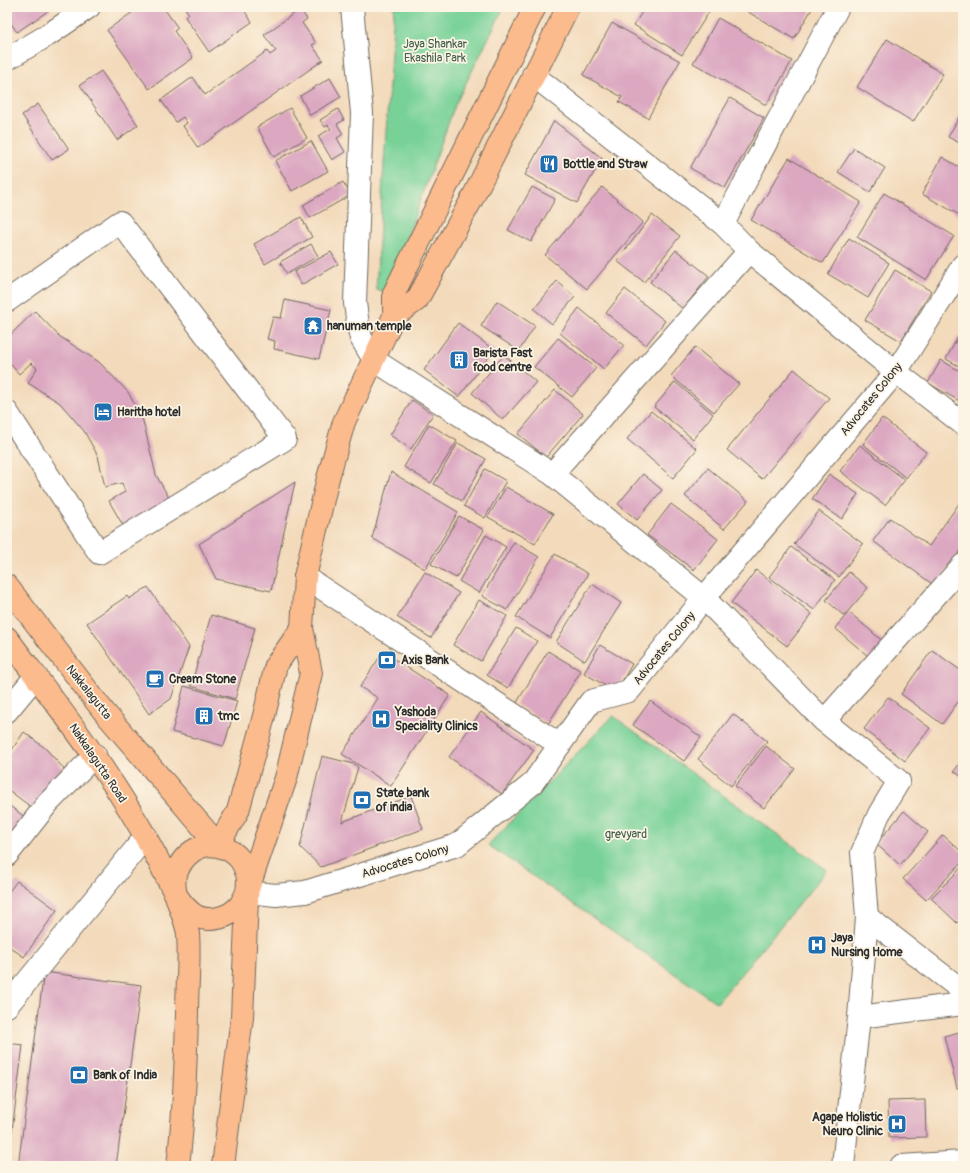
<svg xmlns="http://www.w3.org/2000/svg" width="970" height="1173" font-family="Pangolin,sans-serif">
  <rect width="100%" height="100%" fill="#fcf5e5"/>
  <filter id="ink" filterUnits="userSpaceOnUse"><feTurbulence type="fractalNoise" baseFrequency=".025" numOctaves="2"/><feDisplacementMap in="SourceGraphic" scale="8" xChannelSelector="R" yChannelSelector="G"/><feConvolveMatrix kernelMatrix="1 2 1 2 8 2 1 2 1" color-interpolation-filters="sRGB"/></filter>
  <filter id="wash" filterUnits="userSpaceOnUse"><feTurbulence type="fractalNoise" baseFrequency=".012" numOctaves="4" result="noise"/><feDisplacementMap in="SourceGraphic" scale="16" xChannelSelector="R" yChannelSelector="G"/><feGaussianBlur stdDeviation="0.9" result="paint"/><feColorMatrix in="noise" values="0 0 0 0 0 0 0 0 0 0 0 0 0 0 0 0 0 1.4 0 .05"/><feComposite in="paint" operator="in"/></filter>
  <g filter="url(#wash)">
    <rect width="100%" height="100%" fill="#f3dabb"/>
    <path fill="#78d298" stroke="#527e62" d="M 394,7 L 504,7 L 455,105 L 387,293 L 376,289 Z
      M 613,716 L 827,870 L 717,1003 L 488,845 Z"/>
    <g id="blocks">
      <path fill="#dba7c1" d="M 7,7 L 50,7 L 51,9 L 17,32 L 7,18 Z
        M 140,7 L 163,7 L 178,28 L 174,31 L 193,58 L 149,89 L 107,30 Z
        M 184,7 L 242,7 L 252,22 L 209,52 L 185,17 L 189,14 Z
        M 645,7 L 712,7 L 682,55 L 634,25 Z
        M 745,7 L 813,7 L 794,39 L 743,9 Z
        M 300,9 L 307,19 L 302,23 L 316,43 L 312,45 L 323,60 L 198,148 L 183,126 L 187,123 L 183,117 L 176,122 L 161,100 L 193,77 L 205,95 L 267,51 L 270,55 L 276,51 L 264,35 Z
        M 718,18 L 792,61 L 766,105 L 693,63 Z
        M 612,23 L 680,61 L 648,118 L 619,102 L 622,97 L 583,75 Z
        M 887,39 L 943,74 L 913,122 L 857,87 Z
        M 101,71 L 138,125 L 117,140 L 80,85 Z
        M 330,78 L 341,97 L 310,115 L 300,96 Z
        M 730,98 L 764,118 L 725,188 L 690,168 Z
        M 38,104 L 69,149 L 52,160 L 22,115 Z
        M 290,108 L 307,138 L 274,157 L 257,127 Z
        M 338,109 L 344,120 L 337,124 L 343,134 L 337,138 L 345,152 L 332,160 L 318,136 L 331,129 L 328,125 L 325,127 L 320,120 Z
        M 963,110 L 963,145 L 948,137 Z
        M 554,121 L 602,158 L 577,203 L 525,175 Z
        M 311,141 L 328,171 L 292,191 L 275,161 Z
        M 854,148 L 885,168 L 870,192 L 838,172 Z
        M 942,157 L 963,169 L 963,217 L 922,194 Z
        M 789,158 L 861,202 L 823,263 L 751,220 Z
        M 343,182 L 351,195 L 310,218 L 303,205 Z
        M 532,187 L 555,199 L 531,242 L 508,230 Z
        M 602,187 L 643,222 L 587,289 L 545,255 Z
        M 884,193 L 954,236 L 926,280 L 857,237 Z
        M 652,215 L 680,236 L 644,282 L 617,261 Z
        M 301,217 L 312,237 L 265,264 L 254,244 Z
        M 849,238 L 889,263 L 868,298 L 828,274 Z
        M 311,244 L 318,256 L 287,274 L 280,262 Z
        M 676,250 L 709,276 L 683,309 L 650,282 Z
        M 331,252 L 338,264 L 301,285 L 294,272 Z
        M 895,270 L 931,291 L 901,341 L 865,320 Z
        M 557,281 L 575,297 L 552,324 L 534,309 Z
        M 625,289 L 665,321 L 646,345 L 606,313 Z
        M 285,300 L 331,310 L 319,359 L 274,349 L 275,341 L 267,339 L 273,317 L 281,318 Z
        M 497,301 L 535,326 L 519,351 L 481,326 Z
        M 579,308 L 624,345 L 604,369 L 560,333 Z
        M 35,311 L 59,336 L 99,362 L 128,392 L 143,421 L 156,475 L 172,503 L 125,529 L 109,501 L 125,492 L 122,483 L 105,487 L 98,456 L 84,431 L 60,403 L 28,383 L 37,368 L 31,363 L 19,374 L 7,360 L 7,338 Z
        M 458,323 L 494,350 L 459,397 L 424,370 Z
        M 958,337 L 963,340 L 963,368 L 946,359 Z
        M 558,338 L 596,368 L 572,397 L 534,367 Z
        M 695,347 L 739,384 L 714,412 L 671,376 Z
        M 504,355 L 536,382 L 503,420 L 472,393 Z
        M 941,360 L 963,373 L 963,403 L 928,383 Z
        M 794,369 L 829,398 L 762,479 L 727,450 Z
        M 675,382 L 713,414 L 693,439 L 654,407 Z
        M 555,390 L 583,414 L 546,457 L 518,434 Z
        M 412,400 L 433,414 L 411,449 L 390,435 Z
        M 651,411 L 697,449 L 673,478 L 627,439 Z
        M 882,418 L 926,452 L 906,478 L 863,444 Z
        M 429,424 L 457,441 L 431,483 L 404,467 Z
        M 458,443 L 486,459 L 462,501 L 434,484 Z
        M 860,445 L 905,480 L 885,505 L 840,471 Z
        M 708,468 L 748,501 L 724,529 L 685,496 Z
        M 485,469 L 506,481 L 485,518 L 464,506 Z
        M 391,472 L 458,512 L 425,569 L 372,538 Z
        M 643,474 L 662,490 L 637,520 L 618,504 Z
        M 829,474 L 858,494 L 842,519 L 812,499 Z
        M 295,482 L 271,591 L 216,579 L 199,544 Z
        M 506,487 L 553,514 L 535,544 L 488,517 Z
        M 963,498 L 963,547 L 935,586 L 873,541 L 890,518 L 929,546 Z
        M 671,504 L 718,539 L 694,570 L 647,535 Z
        M 819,511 L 863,544 L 839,577 L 794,544 Z
        M 459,516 L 484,530 L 456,578 L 431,564 Z
        M 486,535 L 506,547 L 479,593 L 459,581 Z
        M 514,542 L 539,557 L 507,610 L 482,596 Z
        M 791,547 L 835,580 L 814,610 L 769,577 Z
        M 555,554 L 588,574 L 550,638 L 516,617 Z
        M 756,570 L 812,614 L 787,646 L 731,603 Z
        M 425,572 L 459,593 L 431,638 L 397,617 Z
        M 849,572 L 868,588 L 844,616 L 826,600 Z
        M 592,584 L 621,603 L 585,661 L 556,642 Z
        M 148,587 L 189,647 L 171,699 L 149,714 L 87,623 L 127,596 L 129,599 Z
        M 479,600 L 507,616 L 481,661 L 453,645 Z
        M 849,612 L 887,645 L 874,661 L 835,628 Z
        M 211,615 L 255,628 L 235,699 L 191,686 Z
        M 516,628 L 537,641 L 508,688 L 487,675 Z
        M 600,645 L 632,664 L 616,692 L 584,673 Z
        M 932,650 L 963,672 L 963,695 L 942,724 L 901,694 Z
        M 548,651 L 581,671 L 548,724 L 516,704 Z
        M 383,652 L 450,695 L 391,786 L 342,754 L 378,698 L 360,687 Z
        M 184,686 L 237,701 L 224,746 L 172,732 Z
        M 888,697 L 930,728 L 905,761 L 864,729 Z
        M 650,701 L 701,737 L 684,761 L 633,725 Z
        M 481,712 L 534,750 L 502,794 L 449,757 Z
        M 733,714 L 767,741 L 731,786 L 698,759 Z
        M 24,732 L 46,749 L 64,769 L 35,810 L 7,789 L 7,757 Z
        M 766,746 L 795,769 L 764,808 L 735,786 Z
        M 322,756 L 354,764 L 358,767 L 342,822 L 411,796 L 423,829 L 321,867 L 300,847 Z
        M 963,759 L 963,778 L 954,771 Z
        M 7,804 L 26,818 L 7,842 Z
        M 904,811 L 928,832 L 900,865 L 876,844 Z
        M 943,835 L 963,853 L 963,861 L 926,900 L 903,879 Z
        M 963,866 L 963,917 L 957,923 L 931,898 Z
        M 17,881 L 57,910 L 24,957 L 7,945 L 7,894 Z
        M 44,972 L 141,985 L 116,1166 L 18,1166 Z
        M 963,1031 L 963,1087 L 957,1088 L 944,1036 Z
        M 7,1043 L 23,1045 L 9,1154 L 7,1153 Z
        M 925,1100 L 926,1137 L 889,1138 L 888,1101 Z"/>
    </g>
  </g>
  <g filter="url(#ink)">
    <use href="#blocks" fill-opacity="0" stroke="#71685d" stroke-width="1"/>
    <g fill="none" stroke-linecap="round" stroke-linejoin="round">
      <g stroke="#71685d" stroke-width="24">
        <path id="street" d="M 352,7 L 362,113 L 355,303 L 358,325 L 361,338 L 374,360 L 552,474 L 704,598 L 824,721 L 899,781 L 879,814 L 862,853 L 867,917 L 859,1017 L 843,1166
          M 7,59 L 48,35 L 89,7
          M 533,75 L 723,224 L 749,251 L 896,372 L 963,424
          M 723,224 L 838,7
          M 7,301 L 120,222 L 285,439 L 99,553 L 7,412
          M 552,474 L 749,251
          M 305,577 L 560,745
          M 7,711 L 36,676
          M 824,721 L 963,565
          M 7,855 L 48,803 L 95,755
          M 247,892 L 276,895 L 305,892 L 457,845 L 532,784 L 591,701 L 629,691 L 704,598 L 896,372 L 963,265
          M 867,917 L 963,991
          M 7,1006 L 146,836
          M 859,1017 L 963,1004
          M 901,1166 L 963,1162"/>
      </g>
      <g stroke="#71685d" stroke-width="24">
        <path id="primary" d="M 394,316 L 417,300 L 472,199 L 568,7
          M 7,586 L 105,713 L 218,845
          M 7,638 C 60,709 115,778 156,856 C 167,876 176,904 196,916 C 210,923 231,917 240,905 C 243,901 245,896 247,892 L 286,778 L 311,673 L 302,628 L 305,577 L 328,478 L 344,422 L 394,316 L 394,293 L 535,7
          M 218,845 L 238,811 L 263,720 L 276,665 L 302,628
          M 178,1166 C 184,1115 186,1064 187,1012 C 187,986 190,959 188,934 C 186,917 171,894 175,878 C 180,856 201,838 224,848 C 239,854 243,862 248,877 L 242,1017 L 223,1166"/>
      </g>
      <use href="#street" stroke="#fff" stroke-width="22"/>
      <use href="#primary" stroke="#fbbb8d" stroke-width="22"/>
    </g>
  </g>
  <defs>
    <g id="restaurant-square" transform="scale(1)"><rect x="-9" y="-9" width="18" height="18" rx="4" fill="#1f6fb2" stroke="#fcf5e5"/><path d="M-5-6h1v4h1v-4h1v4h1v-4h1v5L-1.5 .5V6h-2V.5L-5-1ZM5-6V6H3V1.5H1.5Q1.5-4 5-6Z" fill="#fff"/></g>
    <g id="temple-square" transform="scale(1)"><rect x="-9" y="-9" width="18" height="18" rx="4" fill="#1f6fb2" stroke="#fcf5e5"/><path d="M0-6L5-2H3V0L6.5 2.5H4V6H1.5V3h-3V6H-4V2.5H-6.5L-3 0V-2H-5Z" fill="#fff"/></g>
    <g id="building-square" transform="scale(1)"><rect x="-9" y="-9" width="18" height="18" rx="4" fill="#1f6fb2" stroke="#fcf5e5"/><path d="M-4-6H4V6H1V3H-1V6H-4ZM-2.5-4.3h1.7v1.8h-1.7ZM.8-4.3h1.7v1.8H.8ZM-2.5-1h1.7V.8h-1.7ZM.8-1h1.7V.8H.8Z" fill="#fff"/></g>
    <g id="hotel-square" transform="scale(1)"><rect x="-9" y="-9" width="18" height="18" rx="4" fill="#1f6fb2" stroke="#fcf5e5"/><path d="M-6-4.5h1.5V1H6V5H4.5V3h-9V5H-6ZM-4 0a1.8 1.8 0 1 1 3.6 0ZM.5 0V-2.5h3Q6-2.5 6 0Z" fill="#fff"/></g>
    <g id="bank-square" transform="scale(1)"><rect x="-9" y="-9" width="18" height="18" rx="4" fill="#1f6fb2" stroke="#fcf5e5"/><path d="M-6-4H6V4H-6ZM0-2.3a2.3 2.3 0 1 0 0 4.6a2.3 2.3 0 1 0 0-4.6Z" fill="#fff"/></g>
    <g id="cafe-square" transform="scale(1)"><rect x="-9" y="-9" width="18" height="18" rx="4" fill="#1f6fb2" stroke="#fcf5e5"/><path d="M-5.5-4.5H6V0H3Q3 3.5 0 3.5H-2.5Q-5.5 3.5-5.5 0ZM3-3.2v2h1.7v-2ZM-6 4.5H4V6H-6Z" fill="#fff"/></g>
    <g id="hospital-square" transform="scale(1)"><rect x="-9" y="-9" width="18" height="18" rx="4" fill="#1f6fb2" stroke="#fcf5e5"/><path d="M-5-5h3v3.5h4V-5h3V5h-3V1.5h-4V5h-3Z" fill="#fff"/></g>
  </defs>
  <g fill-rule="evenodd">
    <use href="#restaurant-square" x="549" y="164"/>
    <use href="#temple-square" x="313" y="326"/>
    <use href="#building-square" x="459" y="360"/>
    <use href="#hotel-square" x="103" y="412"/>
    <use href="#bank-square" x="387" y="660"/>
    <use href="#cafe-square" x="155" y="679"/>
    <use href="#building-square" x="204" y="716"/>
    <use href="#hospital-square" x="381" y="719"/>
    <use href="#bank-square" x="362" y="800"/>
    <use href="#hospital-square" x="817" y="945"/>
    <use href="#bank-square" x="79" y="1075"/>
    <use href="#hospital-square" x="897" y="1124"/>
  </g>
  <g text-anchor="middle" stroke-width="3.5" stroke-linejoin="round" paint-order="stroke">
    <g font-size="12" fill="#425d4c" stroke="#fcf5e5">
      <text x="435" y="48">Jaya Shankar<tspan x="435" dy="14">Ekashila Park</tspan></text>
      <text x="626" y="838">grevyard</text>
    </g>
    <g font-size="12" font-weight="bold" fill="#2b2b2b" stroke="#fcf5e5" text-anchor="start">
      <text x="563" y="168">Bottle and Straw</text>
      <text x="327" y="330">hanuman temple</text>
      <text x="473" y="357">Barista Fast<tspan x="473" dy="14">food centre</tspan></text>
      <text x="117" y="416">Haritha hotel</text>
      <text x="401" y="664">Axis Bank</text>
      <text x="169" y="683">Cream Stone</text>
      <text x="395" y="716">Yashoda<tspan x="395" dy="14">Speciality Clinics</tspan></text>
      <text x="218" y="720">tmc</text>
      <text x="376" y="797">State bank<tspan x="376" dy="14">of india</tspan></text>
      <text x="831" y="942">Jaya<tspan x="831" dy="14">Nursing Home</tspan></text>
      <text x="93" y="1079">Bank of India</text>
      <text x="883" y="1121" text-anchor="end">Agape Holistic<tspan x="883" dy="14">Neuro Clinic</tspan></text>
    </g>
    <g font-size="12" fill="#2b2b2b" stroke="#fcf5e5">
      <text transform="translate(871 399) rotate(-51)" y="4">Advocates Colony</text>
      <text transform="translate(664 648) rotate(-51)" y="4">Advocates Colony</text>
      <text transform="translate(89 692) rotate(52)" y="4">Nakkalagutta</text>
      <text transform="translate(98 763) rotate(56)" y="4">Nakkalagutta Road</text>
      <text transform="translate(405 861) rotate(-17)" y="4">Advocates Colony</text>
    </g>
  </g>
  <rect width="970" height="1173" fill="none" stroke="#fcf5e5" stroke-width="24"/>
</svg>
